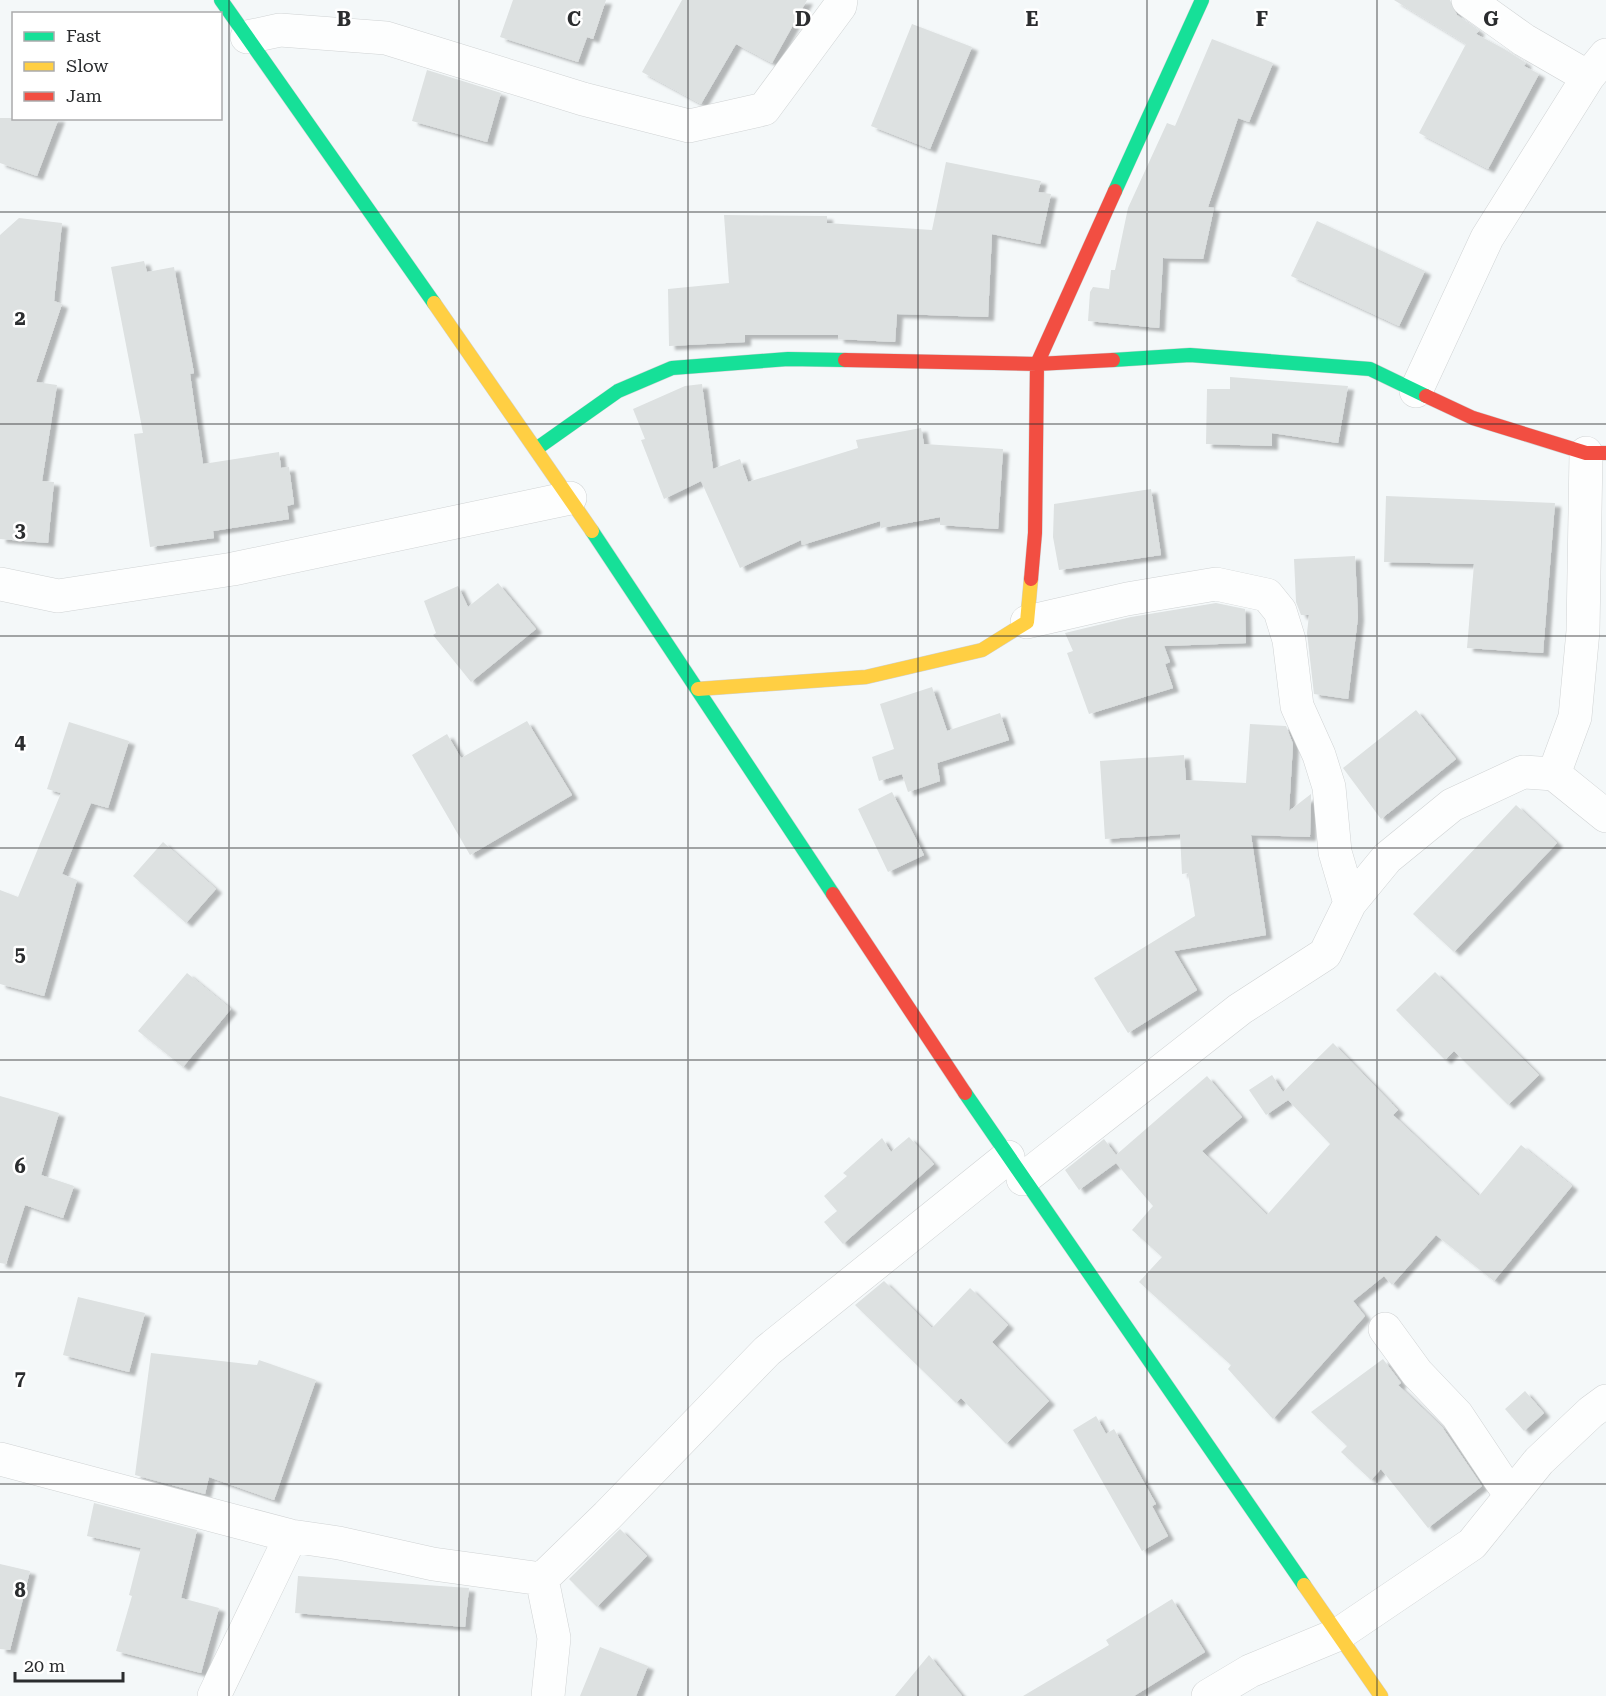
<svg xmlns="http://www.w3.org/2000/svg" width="1606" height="1696" font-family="'Roboto Serif',serif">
  <defs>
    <filter id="shadow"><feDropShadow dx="6" dy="4" stdDeviation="1.5" flood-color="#0004"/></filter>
  </defs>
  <rect width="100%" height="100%" fill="#f4f8f9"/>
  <path fill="#dde1e1" filter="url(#shadow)" d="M 513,0 L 606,0 L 593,39 L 587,37 L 578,62 L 500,37 Z
    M 682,0 L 807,0 L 772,63 L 736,44 L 701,104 L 642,72 Z
    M 1394,0 L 1450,0 L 1457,15 L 1479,31 L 1476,34 L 1504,49 L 1526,63 L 1524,66 L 1539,74 L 1488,169 L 1419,133 L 1466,44 Z
    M 912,24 L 972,47 L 930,149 L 871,126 Z
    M 1212,39 L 1273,63 L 1249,122 L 1238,118 L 1208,207 L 1214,208 L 1203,259 L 1163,258 L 1159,328 L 1088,321 L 1090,292 L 1093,287 L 1109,289 L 1111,270 L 1115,270 L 1128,208 L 1167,123 L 1175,126 Z
    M 427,70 L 501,93 L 487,142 L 412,121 Z
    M 0,118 L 59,118 L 37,176 L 0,163 Z
    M 946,162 L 1041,181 L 1038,192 L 1051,194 L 1040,244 L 992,234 L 988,317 L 897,314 L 895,342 L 838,339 L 838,335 L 745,335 L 745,342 L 669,346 L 668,289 L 729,283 L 724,215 L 827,216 L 827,223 L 932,230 Z
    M 19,218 L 62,223 L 54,301 L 62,304 L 36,382 L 57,385 L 42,481 L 54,482 L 48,543 L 0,539 L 0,235 Z
    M 1317,221 L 1425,271 L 1399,326 L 1291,276 Z
    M 144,261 L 147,272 L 174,267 L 194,373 L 190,374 L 203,464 L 279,452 L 281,468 L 289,467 L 294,504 L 287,506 L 289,519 L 213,531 L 214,538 L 150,547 L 134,434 L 143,433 L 111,267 Z
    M 1230,377 L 1348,386 L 1338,443 L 1272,433 L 1272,446 L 1206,444 L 1207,389 L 1230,389 Z
    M 702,384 L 713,469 L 740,459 L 748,482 L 858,448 L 856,440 L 921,428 L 924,444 L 1003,449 L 998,529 L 940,525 L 940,517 L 881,528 L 880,521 L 802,545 L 801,540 L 740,568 L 701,481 L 664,499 L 641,440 L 645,439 L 633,409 L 685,386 Z
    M 1151,489 L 1161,555 L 1059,570 L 1053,537 L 1054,504 Z
    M 1386,496 L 1555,503 L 1543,653 L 1467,648 L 1474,564 L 1384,562 Z
    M 1355,556 L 1358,617 L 1348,699 L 1314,694 L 1307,633 L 1309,615 L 1301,615 L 1296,602 L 1294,559 Z
    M 498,583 L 536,629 L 471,682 L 433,635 L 436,633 L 424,601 L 458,586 L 468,607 Z
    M 1216,603 L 1245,609 L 1246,643 L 1164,646 L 1170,662 L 1165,664 L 1173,688 L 1089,714 L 1067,653 L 1073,651 L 1065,633 L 1131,617 Z
    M 932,687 L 947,731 L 1000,713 L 1009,740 L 937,763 L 940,781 L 908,792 L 902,774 L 879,781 L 872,757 L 894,749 L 880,704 Z
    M 1416,710 L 1456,759 L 1381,819 L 1343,768 Z
    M 527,721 L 572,795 L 470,855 L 412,755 L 447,734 L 461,758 Z
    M 69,722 L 129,741 L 108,808 L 91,803 L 62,874 L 77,880 L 44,996 L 0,984 L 0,890 L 18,897 L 61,793 L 47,789 Z
    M 1250,724 L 1286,726 L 1293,744 L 1289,811 L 1311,794 L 1310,837 L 1251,835 L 1266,935 L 1174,951 L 1197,990 L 1128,1033 L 1094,978 L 1195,916 L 1188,873 L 1182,874 L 1180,834 L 1105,839 L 1100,761 L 1184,755 L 1186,780 L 1246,783 Z
    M 892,792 L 924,855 L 888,872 L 858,809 Z
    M 1516,805 L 1557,843 L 1454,952 L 1413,914 Z
    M 163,842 L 216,889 L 186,923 L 133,876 Z
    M 1435,972 L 1539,1075 L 1508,1105 L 1454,1051 L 1445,1060 L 1396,1010 Z
    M 187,973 L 231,1009 L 183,1067 L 138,1031 Z
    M 1333,1043 L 1398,1110 L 1393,1115 L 1479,1196 L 1521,1145 L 1572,1186 L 1494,1281 L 1436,1235 L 1392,1285 L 1384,1276 L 1353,1301 L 1365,1316 L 1273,1419 L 1228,1369 L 1231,1365 L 1139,1282 L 1162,1257 L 1132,1230 L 1153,1206 L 1116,1163 L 1079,1190 L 1065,1170 L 1104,1139 L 1116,1155 L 1207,1076 L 1242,1117 L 1202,1151 L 1267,1215 L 1330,1144 L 1288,1100 L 1266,1115 L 1249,1090 L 1272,1075 L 1283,1092 Z
    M 0,1096 L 59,1113 L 41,1175 L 74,1186 L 63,1218 L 25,1205 L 6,1264 L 0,1263 Z
    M 909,1137 L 934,1164 L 843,1244 L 824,1222 L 837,1211 L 824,1196 L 847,1176 L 843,1173 L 882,1138 L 891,1152 Z
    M 884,1281 L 932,1328 L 970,1288 L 1008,1325 L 992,1342 L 1049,1401 L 1006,1444 L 961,1398 L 956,1403 L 855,1305 Z
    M 78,1297 L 145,1313 L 129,1372 L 63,1355 Z
    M 151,1353 L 257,1365 L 259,1360 L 316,1380 L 274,1500 L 209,1477 L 205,1494 L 135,1475 Z
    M 1383,1359 L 1401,1383 L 1398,1385 L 1442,1427 L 1482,1486 L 1428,1528 L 1381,1469 L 1371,1480 L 1341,1452 L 1347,1446 L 1311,1412 Z
    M 1525,1391 L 1544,1413 L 1524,1431 L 1505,1409 Z
    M 1096,1416 L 1106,1434 L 1114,1429 L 1156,1504 L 1152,1506 L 1168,1536 L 1142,1551 L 1073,1430 Z
    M 94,1503 L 197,1530 L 181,1598 L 219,1608 L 201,1673 L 116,1651 L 132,1596 L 129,1595 L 141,1548 L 87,1536 Z
    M 620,1529 L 647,1556 L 597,1607 L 569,1579 Z
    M 0,1564 L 30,1571 L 10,1650 L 0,1649 Z
    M 298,1576 L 469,1588 L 465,1627 L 295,1613 Z
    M 1172,1599 L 1205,1652 L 1134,1696 L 1023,1696 L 1109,1645 L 1106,1640 Z
    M 600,1647 L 648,1666 L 636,1696 L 580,1696 Z
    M 929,1655 L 962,1696 L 895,1696 Z"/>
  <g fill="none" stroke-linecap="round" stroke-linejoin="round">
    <g stroke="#d0d3d4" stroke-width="34">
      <path id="street" d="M 1468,0 L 1524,40 L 1588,77
        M 247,37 L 280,30 L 386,38 L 583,99 L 689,126 L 764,109 L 840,6 L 841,0
        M 1416,391 L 1487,238 L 1588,77 L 1606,55
        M 0,584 L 58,596 L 233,569 L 570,498
        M 1027,622 L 1127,599 L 1216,584 L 1267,595 L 1280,611 L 1289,640 L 1297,706 L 1319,755 L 1329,787 L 1335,852 L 1350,903
        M 1554,774 L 1575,717 L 1583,631 L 1586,453
        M 1023,1179 L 1240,1009 L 1325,954 L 1350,903 L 1387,858 L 1452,805 L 1523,772 L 1554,774 L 1606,816
        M 1385,1329 L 1417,1373 L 1457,1415 L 1511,1496
        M 0,1459 L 291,1536 L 339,1543 L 433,1564 L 542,1579
        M 542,1579 L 607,1516 L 767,1351 L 1008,1157
        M 542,1579 L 554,1638 L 548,1696
        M 214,1696 L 291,1536
        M 1208,1696 L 1250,1671 L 1339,1634 L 1472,1544 L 1539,1461 L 1591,1412 L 1606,1401"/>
    </g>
    <g stroke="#d0d3d4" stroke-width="15">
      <path id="fast" d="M 221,0 L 434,303
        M 1115,191 L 1202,0
        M 1113,360 L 1190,355 L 1370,369 L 1426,396
        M 536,449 L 618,391 L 672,368 L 788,359 L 845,360
        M 592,531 L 833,894
        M 965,1093 L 1304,1585"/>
    </g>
    <g stroke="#d0d3d4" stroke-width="15">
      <path id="slow" d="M 434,303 L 592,531
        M 698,689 L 866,677 L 982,650 L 1027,622 L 1031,579
        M 1304,1585 L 1381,1696"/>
    </g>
    <g stroke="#d0d3d4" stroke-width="15">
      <path id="jam" d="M 845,360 L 1037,364 L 1113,360
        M 1426,396 L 1473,418 L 1586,453 L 1606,453
        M 1031,579 L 1035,533 L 1037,364 L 1115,191
        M 833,894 L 965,1093"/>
    </g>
    <use href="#street" stroke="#fdfefe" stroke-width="33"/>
    <use href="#fast" stroke="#16e098" stroke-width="14"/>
    <use href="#slow" stroke="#ffcf43" stroke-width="14"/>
    <use href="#jam" stroke="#f24e42" stroke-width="14"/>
  </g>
  <path fill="none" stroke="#2b2d2f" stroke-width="1.5" stroke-opacity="0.55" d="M 229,0 L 229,1696M 459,0 L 459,1696M 688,0 L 688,1696M 918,0 L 918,1696M 1147,0 L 1147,1696M 1377,0 L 1377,1696M 0,212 L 1606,212M 0,424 L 1606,424M 0,636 L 1606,636M 0,848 L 1606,848M 0,1060 L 1606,1060M 0,1272 L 1606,1272M 0,1484 L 1606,1484"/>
  <g font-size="20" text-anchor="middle" font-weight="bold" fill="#2b2d2f" stroke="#fff" stroke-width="5" stroke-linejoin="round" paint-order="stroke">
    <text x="344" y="26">B</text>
    <text x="574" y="26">C</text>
    <text x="803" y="26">D</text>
    <text x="1032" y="26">E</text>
    <text x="1262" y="26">F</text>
    <text x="1491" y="26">G</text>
    <text x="20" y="325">2</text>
    <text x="20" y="537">3</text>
    <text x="20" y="749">4</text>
    <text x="20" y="961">5</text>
    <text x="20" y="1173">6</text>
    <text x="20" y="1385">7</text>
    <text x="20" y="1597">8</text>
  </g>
  <rect x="12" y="12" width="210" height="108" fill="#ffffff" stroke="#aaabac" stroke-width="1.5"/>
  <rect x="24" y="32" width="30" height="9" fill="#16e098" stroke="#aaabac" stroke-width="1.5"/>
  <text x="66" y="42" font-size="18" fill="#2b2d2f">Fast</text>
  <rect x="24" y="62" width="30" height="9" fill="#ffcf43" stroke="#aaabac" stroke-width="1.5"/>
  <text x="66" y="72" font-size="18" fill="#2b2d2f">Slow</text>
  <rect x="24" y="92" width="30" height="9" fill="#f24e42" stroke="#aaabac" stroke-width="1.5"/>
  <text x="66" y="102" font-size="18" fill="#2b2d2f">Jam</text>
  <path d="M15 1672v9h108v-9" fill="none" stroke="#2b2d2f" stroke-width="3"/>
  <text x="24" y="1672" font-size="18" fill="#2b2d2f" stroke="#ffffff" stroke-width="4.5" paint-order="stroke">20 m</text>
</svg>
